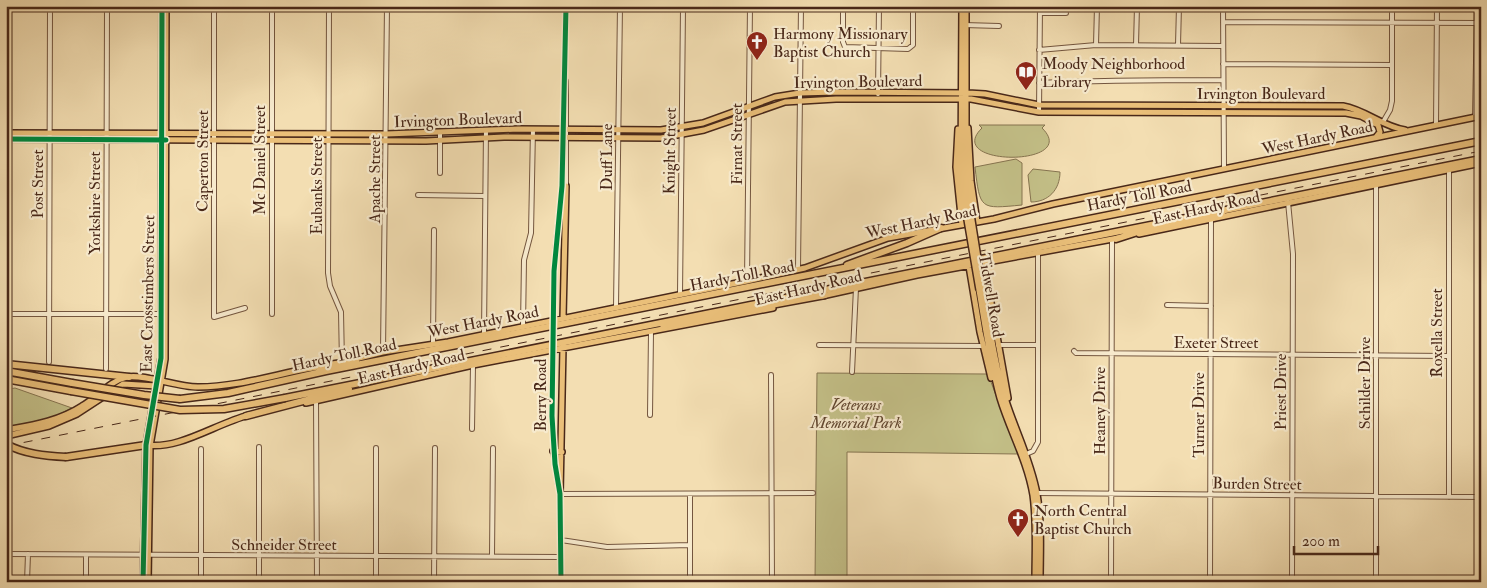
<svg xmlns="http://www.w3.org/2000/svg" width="1487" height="588" font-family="'IM FELL Double Pica',serif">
  <rect width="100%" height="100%" fill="#f3deb2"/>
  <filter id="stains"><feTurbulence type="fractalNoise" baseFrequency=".004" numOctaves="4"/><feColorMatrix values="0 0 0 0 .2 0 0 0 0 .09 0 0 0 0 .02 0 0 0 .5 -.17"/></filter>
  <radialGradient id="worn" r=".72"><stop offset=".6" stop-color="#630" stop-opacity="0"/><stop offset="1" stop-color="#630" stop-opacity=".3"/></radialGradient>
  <path fill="#c3bf87" stroke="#867450" d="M 979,125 L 1045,125 L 1042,128 C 1082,167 942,167 982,128 Z
    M 1016,159 L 1022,163 L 1022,205 C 980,209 980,210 975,167 Z
    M 1033,169 L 1060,172 C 1060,190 1048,202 1031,202 L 1028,175 Z
    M 817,373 L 988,374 L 1018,454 L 847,452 L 847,582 L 815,582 Z
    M 15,388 L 72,408 L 51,418 L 6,428 L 9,389 Z"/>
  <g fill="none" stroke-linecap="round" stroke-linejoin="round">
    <g stroke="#74563f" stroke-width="6">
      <path id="minor" d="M 214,6 L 214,317 L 245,308
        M 329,6 L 328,273 L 330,286 L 341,312 L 342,363
        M 711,6 L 711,7
        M 843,6 L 843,42 L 845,47 L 908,49 L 913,45 L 913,6
        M 1223,6 L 1224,168
        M 1040,13 L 1066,13
        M 1223,22 L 1481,23
        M 964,25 L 999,26
        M 1096,45 L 1097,6
        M 1136,45 L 1137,6
        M 1178,45 L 1179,6
        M 1039,50 L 1096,45 L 1223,46
        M 1223,64 L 1392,65
        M 566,81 L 566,186
        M 1039,83 C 1100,80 1162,80 1223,80
        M 878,94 L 879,6
        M 1039,112 L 1040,6
        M 1475,117 L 1477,6
        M 1383,122 L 1390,110 L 1392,101 L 1392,6
        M 1436,125 L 1437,6
        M 440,173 L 440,133
        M 418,195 L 485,196
        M 1288,202 L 1293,254 L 1292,582
        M 798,269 L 801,6
        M 747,281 L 750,6
        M 680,295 L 683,8
        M 554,296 L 555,253 L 562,186 L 566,6
        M 1167,305 L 1211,306
        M 616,307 L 620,6
        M 6,314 L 161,314
        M 272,314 L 272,6
        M 523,326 L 524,260 L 531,233 L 533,129
        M 484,334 L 486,130
        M 433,344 L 434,230
        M 819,345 L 983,346
        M 998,345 L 1038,345
        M 1074,351 L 1076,353 L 1449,356
        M 383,352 L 387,6
        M 49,362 L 50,6
        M 106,369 L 107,6
        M 852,372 L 856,288
        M 553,373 L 553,451 L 558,485
        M 771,375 L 772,582
        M 316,401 L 317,582
        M 650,415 L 651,332
        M 472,429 L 473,365
        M 201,449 L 201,582
        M 1024,455 L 1033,451 L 1038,442 L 1038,252
        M 560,492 L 561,582
        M 1036,493 L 1481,497
        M 560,494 L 813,493
        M 1449,497 L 1449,169
        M 561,540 L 607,547 L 690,545
        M 6,554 L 561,557
        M 492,556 L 493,448
        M 27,582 L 28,554
        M 86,582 L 86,556
        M 259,582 L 259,447
        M 376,582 L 376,448
        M 434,582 L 435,448
        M 690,582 L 690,494
        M 1111,582 L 1112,240
        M 1210,582 L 1211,219
        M 1376,582 L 1376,184"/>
    </g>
    <g stroke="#492819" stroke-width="8">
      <path id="major" d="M 962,6 L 961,173 L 966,214
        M 966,6 L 966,173 L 971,214
        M 968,128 L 971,181 L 977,222
        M 958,129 L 956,167 L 962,225
        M 6,133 L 386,134 L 518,129 L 661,130 L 703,123 L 775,97 L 800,93 L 836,92 L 968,93 L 985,94 L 1039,105 L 1343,106 C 1366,110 1383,127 1405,130
        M 6,139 L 426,141 L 504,137 L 661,138 L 704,130 L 785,102 L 836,99 L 971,99 L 1039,112 L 1346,113 L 1361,116 L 1378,125 L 1380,132 L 1376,137
        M 1139,234 L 1481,163
        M 984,263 L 1008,398
        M 969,266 L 980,332 L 991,378
        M 983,289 C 990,326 994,364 1006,401 C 1016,432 1031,461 1037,494 C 1042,523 1040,553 1040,582
        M 979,290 C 985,326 990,362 1000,398 C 1010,431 1027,460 1033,495 C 1037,524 1035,552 1035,582
        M 822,296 L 917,275 L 1118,238
        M 563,318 L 566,186
        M 351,360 L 383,352 L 448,342 L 747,281 L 805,268 L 888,238 L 994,219 L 1053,204 L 1481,116
        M 306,403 L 473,365 L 773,308
        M 6,430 C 33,425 59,421 82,406 C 98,397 109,381 127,377 C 146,374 176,387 198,387 C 237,387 273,375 311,368
        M 6,436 L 49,426 L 77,414 L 123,384 L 157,386
        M 146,445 C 179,450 215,424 249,415
        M 553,451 L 562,452
        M 560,494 L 563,347
        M 143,582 L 146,445 L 161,358 L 162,6
        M 148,582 L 150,446 L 165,359 L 166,6"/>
    </g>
    <g stroke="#492819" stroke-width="9">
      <path id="highway" d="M 1116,239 L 1150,228 L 1222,213
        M 847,265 L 907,243 L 941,228
        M 663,325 L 825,295
        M 6,364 L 129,377
        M 308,368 L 356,361
        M 6,371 L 72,383
        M 6,379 L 71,391
        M 285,398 L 1481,159
        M 180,399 L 228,393 L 326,371 L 1481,141
        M 246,416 L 349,389
        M 66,457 L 146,445"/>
    </g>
    <use href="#minor" stroke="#f7eacd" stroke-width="4"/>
    <use href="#major" stroke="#eabf79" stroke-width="5"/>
    <use href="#highway" stroke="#eabf79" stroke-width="6"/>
    <path stroke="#492819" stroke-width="1" stroke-dasharray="9 9" stroke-linecap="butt" d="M 6,446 L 1481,151"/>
    <g stroke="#74563f" stroke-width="6" stroke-linecap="butt">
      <path id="minor-bridge" d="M 553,373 L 554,296"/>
    </g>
    <g stroke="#492819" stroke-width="8" stroke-linecap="butt">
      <path id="major-bridge" d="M 966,214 L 979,290
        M 971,214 L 983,289"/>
    </g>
    <g stroke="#492819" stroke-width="9" stroke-linecap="butt">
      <path id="highway-bridge" d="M 72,383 L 144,395 L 180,399
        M 71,391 L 180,410 L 224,409 L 285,398
        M 6,444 C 24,454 46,456 66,457"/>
    </g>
    <use href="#minor-bridge" stroke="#f7eacd" stroke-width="4"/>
    <use href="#major-bridge" stroke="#eabf79" stroke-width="5"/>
    <use href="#highway-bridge" stroke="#eabf79" stroke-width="6"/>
    <g stroke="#f7eacd" stroke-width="8">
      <path id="cycleway" d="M 6,139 L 166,140
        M 143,582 L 146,445 L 161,358 L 162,6
        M 561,582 L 560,494 L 555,464 L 552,416 L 554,271 L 562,186 L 566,6"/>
    </g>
    <use href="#cycleway" stroke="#00873e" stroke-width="5"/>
  </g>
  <defs>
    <g id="church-pin" transform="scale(1.125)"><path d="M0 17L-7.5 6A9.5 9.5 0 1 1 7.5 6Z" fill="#8f2418" stroke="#f7eacd"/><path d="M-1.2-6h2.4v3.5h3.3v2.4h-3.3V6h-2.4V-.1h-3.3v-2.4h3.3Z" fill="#fff"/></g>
    <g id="library-pin" transform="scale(1.125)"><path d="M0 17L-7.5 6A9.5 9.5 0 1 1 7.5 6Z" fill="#8f2418" stroke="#f7eacd"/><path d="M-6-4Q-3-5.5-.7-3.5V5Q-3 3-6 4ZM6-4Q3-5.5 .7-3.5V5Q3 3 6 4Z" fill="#fff"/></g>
  </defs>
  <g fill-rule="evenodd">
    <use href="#church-pin" x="757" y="42"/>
    <use href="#library-pin" x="1026" y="72"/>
    <use href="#church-pin" x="1018" y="519"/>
  </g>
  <g text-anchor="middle" stroke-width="4.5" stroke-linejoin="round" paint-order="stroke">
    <g font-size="16" fill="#492819" stroke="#f7eacd" text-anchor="start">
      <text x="773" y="39">Harmony Missionary<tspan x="773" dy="18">Baptist Church</tspan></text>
      <text x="1042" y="69">Moody Neighborhood<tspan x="1042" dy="18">Library</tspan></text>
      <text x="1034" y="516">North Central<tspan x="1034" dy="18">Baptist Church</tspan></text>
    </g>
    <g font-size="16" fill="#492819" stroke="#f7eacd">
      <text transform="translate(858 81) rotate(-1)" y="6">Irvington Boulevard</text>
      <text x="1261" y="99">Irvington Boulevard</text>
      <text transform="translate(458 119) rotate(-2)" y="6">Irvington Boulevard</text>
      <text transform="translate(1317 137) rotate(-12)" y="6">West Hardy Road</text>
      <text transform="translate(736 144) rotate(-90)" y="6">Firnat Street</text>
      <text transform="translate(669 151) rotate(-89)" y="6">Knight Street</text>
      <text transform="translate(606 157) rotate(-90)" y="6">Duff Lane</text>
      <text transform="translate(259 160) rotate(-90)" y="6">Mc Daniel Street</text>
      <text transform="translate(202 161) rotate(-90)" y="6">Caperton Street</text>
      <text transform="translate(374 179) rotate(-90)" y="6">Apache Street</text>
      <text transform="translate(37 184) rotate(-90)" y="6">Post Street</text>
      <text transform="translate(316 186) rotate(-90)" y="6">Eubanks Street</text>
      <text transform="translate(1139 195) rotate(-11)" y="6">Hardy Toll Road</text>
      <text transform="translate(94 203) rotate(-90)" y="6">Yorkshire Street</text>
      <text transform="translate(1206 207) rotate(-12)" y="6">East Hardy Road</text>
      <text transform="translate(921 221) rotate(-12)" y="6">West Hardy Road</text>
      <text transform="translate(742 275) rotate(-11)" y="6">Hardy Toll Road</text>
      <text transform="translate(808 287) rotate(-13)" y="6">East Hardy Road</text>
      <text transform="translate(147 294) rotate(-89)" y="6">East Crosstimbers Street</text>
      <text transform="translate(992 295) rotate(80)" y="6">Tidwell Road</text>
      <text transform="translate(483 321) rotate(-11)" y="6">West Hardy Road</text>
      <text transform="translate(1436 333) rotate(-90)" y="6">Roxella Street</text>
      <text x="1216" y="348">Exeter Street</text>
      <text transform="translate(344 354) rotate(-12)" y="6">Hardy Toll Road</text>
      <text transform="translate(411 366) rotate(-13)" y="6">East Hardy Road</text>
      <text transform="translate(1364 383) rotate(-90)" y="6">Schilder Drive</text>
      <text transform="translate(1280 392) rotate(-90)" y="6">Priest Drive</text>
      <text transform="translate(540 395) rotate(-90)" y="6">Berry Road</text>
      <text transform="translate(1099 411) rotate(-90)" y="6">Heaney Drive</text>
      <text transform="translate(1198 415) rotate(-90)" y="6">Turner Drive</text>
      <text transform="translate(1257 483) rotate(1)" y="6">Burden Street</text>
      <text x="284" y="550">Schneider Street</text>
    </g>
    <g font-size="16" font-style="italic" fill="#61462f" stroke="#f7eacd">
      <text x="856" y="410">Veterans<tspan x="856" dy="18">Memorial Park</tspan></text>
    </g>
  </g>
  <rect width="1487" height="588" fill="none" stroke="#f3deb2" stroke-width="25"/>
  <rect x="8" y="8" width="1472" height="573" fill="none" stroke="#492819" stroke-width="2.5"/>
  <rect x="12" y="12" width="1462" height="563" fill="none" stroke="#492819"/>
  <path d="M1294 546v8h84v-8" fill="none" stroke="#492819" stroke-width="2.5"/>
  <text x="1302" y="546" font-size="15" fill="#492819" stroke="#f7eacd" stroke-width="4" paint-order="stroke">200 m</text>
  <rect width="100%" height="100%" filter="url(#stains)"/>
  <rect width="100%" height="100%" fill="url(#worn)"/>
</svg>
